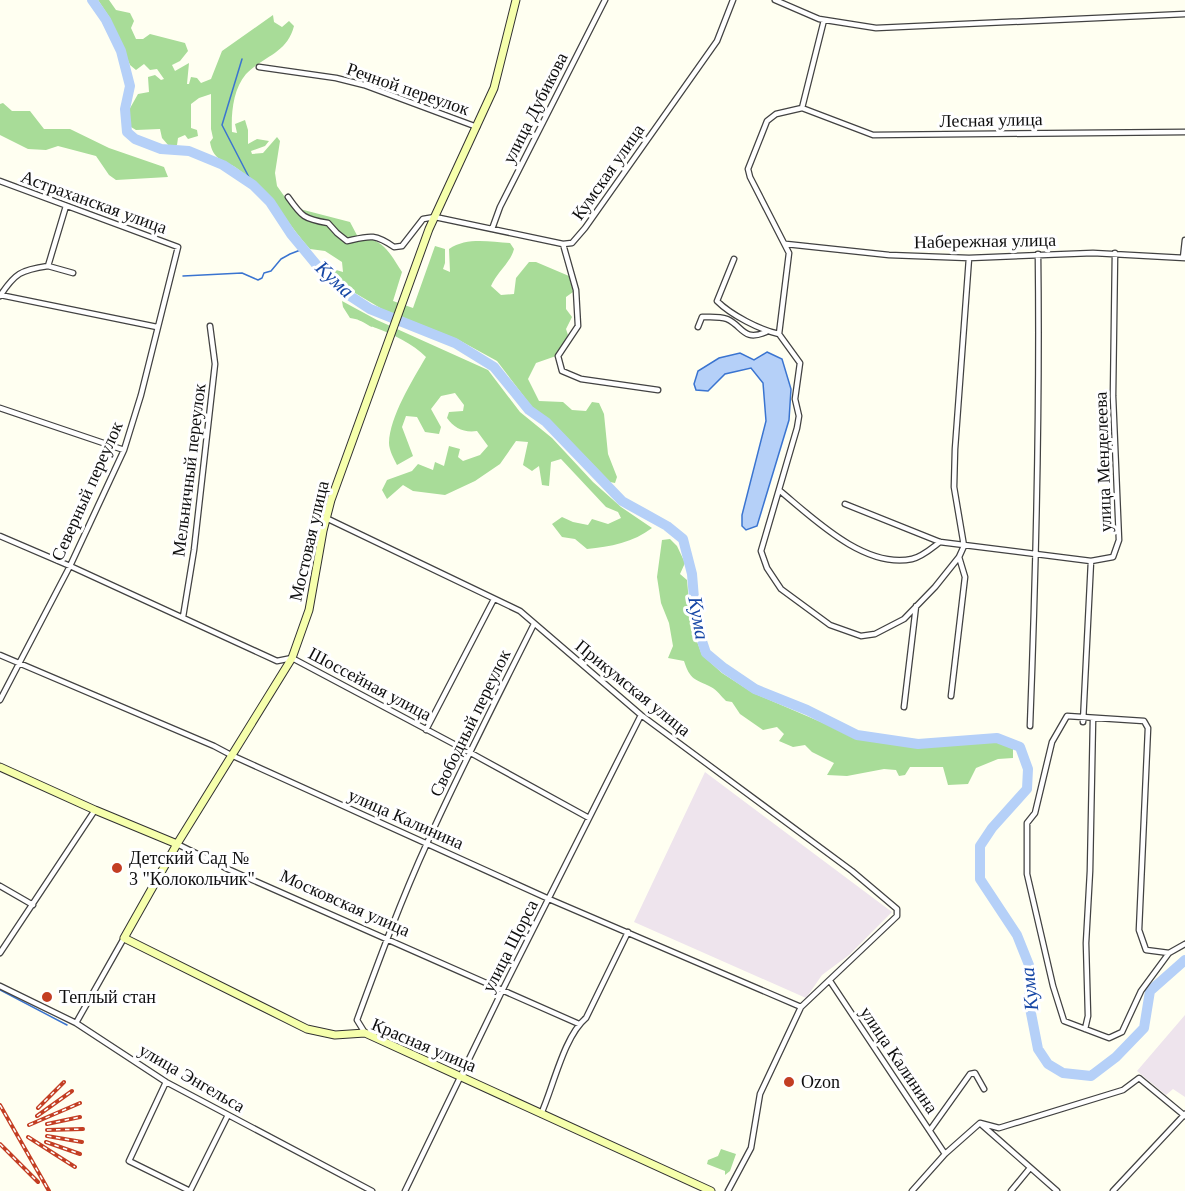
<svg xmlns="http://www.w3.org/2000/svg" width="1185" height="1191" font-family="Georgia,serif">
  <rect width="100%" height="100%" fill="#fffff1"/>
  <path fill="#eee4ed" d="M 705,772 L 892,912 L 849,955 L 822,975 L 806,998 L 634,922 Z
    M 1185,1015 L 1185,1097 L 1173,1089 L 1166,1095 L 1137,1071 Z"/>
  <path fill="#a8dc98" d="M 98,0 L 109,0 L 116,10 L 130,13 L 134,21 L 131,28 L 136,39 L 143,39 L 150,34 L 185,43 L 188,51 L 180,61 L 172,65 L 175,71 L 189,63 L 187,84 L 189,84 L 191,77 L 197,78 L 201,83 L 211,79 L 222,51 L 273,15 L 274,22 L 282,27 L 289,21 L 294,26 C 287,54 263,56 246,74 C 233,89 231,114 232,132 L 237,133 L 235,124 L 245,120 L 248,130 L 248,144 L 257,139 L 269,141 L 265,146 L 251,151 L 252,154 L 263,153 L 277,137 L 280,141 L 275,173 L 277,186 L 292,207 L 350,222 L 360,241 C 381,233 392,257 402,272 L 393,301 L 413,308 L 435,246 L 445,249 L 445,263 L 443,269 L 450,272 L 449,249 C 467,237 489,242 510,243 L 514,249 C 511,262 497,272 491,286 L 501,295 L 514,294 L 516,278 L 529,262 L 536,262 L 569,276 L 573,292 L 566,297 L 566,309 L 572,317 L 566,329 L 568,335 L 556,356 L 536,363 L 528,379 L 539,401 L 563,402 L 572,410 L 586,411 L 592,402 L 599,403 L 604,414 L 608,454 L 617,477 L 615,483 L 610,482 L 551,421 L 532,407 L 497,361 L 457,339 L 382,309 L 333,280 L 330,273 L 333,269 L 343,272 L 342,262 L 325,251 L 310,249 C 290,227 276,201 253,181 C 247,177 241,171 235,167 C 221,159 213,159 210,142 L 213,138 L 211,129 L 211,94 L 199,98 L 191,104 L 191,128 L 197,130 L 198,136 L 188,139 L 185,135 L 178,138 L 177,145 L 169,146 L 162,138 L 160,129 L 136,130 L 131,127 L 129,110 L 138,94 L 149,92 L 148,77 L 155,75 L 161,80 L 164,79 L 157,69 L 150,70 L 144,64 L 136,70 L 130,65 L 110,18 Z
    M 3,103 L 12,111 L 30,111 L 44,129 L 70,129 L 109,148 L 164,167 L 168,177 L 116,180 L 109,175 L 96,156 L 58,146 L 46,150 L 28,149 L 0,135 L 0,104 Z
    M 342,301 L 377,320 L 488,370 L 520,412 L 552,438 L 593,482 L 621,507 L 652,528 C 634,542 610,547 587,549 L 575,539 L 562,537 L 552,524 L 562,517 L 573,522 L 588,525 L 592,519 L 608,524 L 621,518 L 618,512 L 606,507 L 561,459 L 551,462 L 549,486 L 542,485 L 539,466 L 532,471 L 523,465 L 528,442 L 516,441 L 500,464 L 475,481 L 445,495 L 413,491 L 403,485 L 387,499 L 382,490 L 387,480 L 412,471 L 418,464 L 433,470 L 435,462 L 444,466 L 449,446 L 460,449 L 458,457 L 463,461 L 480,455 L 488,446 L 477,431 C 464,433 454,428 447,418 L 449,412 L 463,411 L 464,405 L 455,393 L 441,396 L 431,409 L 441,427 L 439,434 L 425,432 L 417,417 L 406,416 L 402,427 L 413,456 L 397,465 C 394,459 389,450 389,443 C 390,416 412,381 426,357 C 413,344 393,334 376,328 C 371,326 373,328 368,325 C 361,321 358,319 350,318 L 343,307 Z
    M 670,539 L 677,546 L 685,563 L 680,574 L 687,580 L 691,625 L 702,655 L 722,673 L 753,693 L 858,738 L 917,748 L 996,742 L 1013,749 L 1013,758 L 998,759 L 976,768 L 968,784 L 948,785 L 943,767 L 910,767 L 905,775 L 899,776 L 896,770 L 884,769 L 847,776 L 827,775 L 834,763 L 812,752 L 805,745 L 793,747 L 779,741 L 784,734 L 777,727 L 763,730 L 740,714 L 732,702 L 726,701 C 721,696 717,690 711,687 C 695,679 690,680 684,661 L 668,658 L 673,646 L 669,623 L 661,603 L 657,577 L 662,540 Z
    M 721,1149 L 736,1154 L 730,1171 L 725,1175 L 725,1171 L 707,1164 L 708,1160 L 718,1156 Z"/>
  <path fill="#b5d0f8" stroke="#3a74d0" stroke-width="1.5" d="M 767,352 L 782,359 L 791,389 L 789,420 L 757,526 L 746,530 L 742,526 L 742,515 L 766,421 L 763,383 L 751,368 L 725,374 L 708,391 L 696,390 L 694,384 L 698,371 L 719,358 L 740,353 L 754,360 Z"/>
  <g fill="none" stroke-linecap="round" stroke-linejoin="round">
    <path stroke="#3a74d0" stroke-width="1.5" d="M 242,59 L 222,125 L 253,185
      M 183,276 L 242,273 L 258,280 L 262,278 L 264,273 L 271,271 L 281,259 L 290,254 L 303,249
      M 0,990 L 67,1025"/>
    <path stroke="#b5d0f8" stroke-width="10" d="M 92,0 L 106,20 L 121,51 L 130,86 L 125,109 L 127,132 L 135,139 L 161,149 L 189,151 L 223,165 L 253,185 L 270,202 L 291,234 L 320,269 L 341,290 L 370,309 L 455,343 L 494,367 L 529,410 L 546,422 L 622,501 L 667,526 L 683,539 L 692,574 L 696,623 L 706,653 L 724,668 L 755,689 L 807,710 L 857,735 L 918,744 L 997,738 L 1020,747 L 1028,769 L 1027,789 L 992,828 L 980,846 L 980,879 L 1017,935 L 1029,965 L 1030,1008 L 1038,1049 L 1048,1064 L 1063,1073 L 1091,1076 L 1116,1057 L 1144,1028 L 1150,991 L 1185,960"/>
    <g stroke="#424242" stroke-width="7">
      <path id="street" d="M 775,0 L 819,19 L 876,28 L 1185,14
        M 259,67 L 336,78 L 364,85 L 477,127
        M 802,108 L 873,135 L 1185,132
        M 0,181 L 178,247 L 141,395 L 124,450 L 70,566 L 0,700
        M 288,197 C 302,217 304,219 328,223 L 337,233 L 347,241 C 369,236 374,233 394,247 L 402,246 L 423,219 L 435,217 L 563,244
        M 492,229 L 500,207 L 605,0
        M 786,244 L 889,255 L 969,258 L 1093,253 L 1185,258
        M 1183,258 L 1185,240
        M 734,259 L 717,301 C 731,315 760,330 779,334 L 800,363 L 795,399 L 799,416 L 797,428 L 761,551 L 767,568 L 781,589 L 830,625 L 861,636 L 875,634 L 904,619 L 935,587 L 959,557 L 964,546 L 954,487 L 955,449 L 969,258
        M 48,266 L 73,273
        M 0,295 L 157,327
        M 0,296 C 15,273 21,270 48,266 L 66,206
        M 698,327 L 702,317 C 710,317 719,316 727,319 C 743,326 743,342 766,332
        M 779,334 L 789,253 L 750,177 L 748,169 L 767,121 L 776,114 L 802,108 L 824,20
        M 658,390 L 581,379 L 562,371 L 558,356 L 578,326 L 576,290 L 563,244 L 572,243 L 585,228 L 717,41 L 733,0
        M 0,408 L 124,450
        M 779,490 C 813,518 864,569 912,559 C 922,557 932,548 940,542
        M 845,504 L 940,542 L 1091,561
        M 326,518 L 520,611 L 641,715 L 852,871 L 897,909 L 897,916 L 801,1007 L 760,1094 L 751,1148 L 728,1191
        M 0,536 L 70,566 L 277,661 L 292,658 L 469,752 L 589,818
        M 183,617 L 194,550 L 215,364 L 210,326
        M 0,655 L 214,746 L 231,755 L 549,899 L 801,1007
        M 951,696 L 965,577 L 959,557
        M 904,707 L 916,606
        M 1083,722 L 1091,561 L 1113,557 L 1119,540 L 1113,396 L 1115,253
        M 1030,726 C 1036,569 1040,412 1038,254
        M 426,730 L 494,599
        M 177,844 L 230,870 L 579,1024
        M 0,886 L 33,905
        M 0,953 L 95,810
        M 1169,953 L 1146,950 L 1139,930 L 1148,728 L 1144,721 L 1067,716 L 1052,742 L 1035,813 L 1027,823 L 1027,874 L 1053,986 L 1064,1021 L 1109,1038 L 1122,1032 L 1141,991 L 1169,953 L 1185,944
        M 830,981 L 945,1154
        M 0,986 L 76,1023 L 166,1082 L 372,1191
        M 76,1023 L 124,938
        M 1085,1029 L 1088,1016 L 1086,943 L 1090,871 L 1093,719
        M 365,1033 L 357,1020 C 379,960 401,900 428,841 C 461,768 498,696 534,624
        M 166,1082 L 129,1161 L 190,1191
        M 541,1114 C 553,1088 564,1036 586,1018 L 628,932
        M 982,1125 L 1057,1191
        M 930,1130 L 970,1074 L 975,1073 L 984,1089
        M 190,1191 L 228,1115
        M 405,1191 L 503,989 L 641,715
        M 912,1191 L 945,1154 L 980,1123 L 999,1128 L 1123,1090 L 1139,1078 L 1185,1116
        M 1011,1191 L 1030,1168
        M 1113,1191 L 1185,1114"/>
    </g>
    <g stroke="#313131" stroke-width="9">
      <path id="secondary" d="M 516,0 L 494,88 L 429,229 L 331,500 L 323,531 L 309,610 L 292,658 L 177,844 L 124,938 L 307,1029 L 335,1035 L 365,1033 L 711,1191
        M 0,767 L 95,810 L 177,844"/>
    </g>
    <use href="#street" stroke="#fff" stroke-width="4.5"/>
    <use href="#secondary" stroke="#f6ffac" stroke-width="7"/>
    <g stroke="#c33e23" stroke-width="4">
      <path id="rail" d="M 0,1105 L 49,1191
        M 38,1108 L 64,1082
        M 37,1116 L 72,1091
        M 47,1124 L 80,1117
        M 29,1125 L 80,1103
        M 47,1130 L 83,1129
        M 47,1136 L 82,1142
        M 28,1137 L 75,1167
        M 46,1142 L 80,1154
        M 0,1144 L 38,1182"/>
    </g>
    <use href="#rail" stroke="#fff" stroke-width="1.5" stroke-dasharray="4.5" stroke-linecap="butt"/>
  </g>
  <g fill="#c33e23" stroke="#fff" stroke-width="2">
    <circle cx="117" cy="868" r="6"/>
    <circle cx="47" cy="997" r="6"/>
    <circle cx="789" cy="1082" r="6"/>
  </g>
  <g text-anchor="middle" stroke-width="6" stroke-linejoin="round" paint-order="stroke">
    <g font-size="18" fill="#0f0f0f" stroke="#fff">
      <text transform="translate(408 89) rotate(19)" y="6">Речной переулок</text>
      <text transform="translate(535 108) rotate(-63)" y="6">улица Дубикова</text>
      <text transform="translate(991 120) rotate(-1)" y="6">Лесная улица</text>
      <text transform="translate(608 172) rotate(-55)" y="6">Кумская улица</text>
      <text transform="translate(94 202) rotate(20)" y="6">Астраханская улица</text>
      <text transform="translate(985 241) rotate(-1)" y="6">Набережная улица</text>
      <text transform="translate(1103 462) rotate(-92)" y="6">улица Менделеева</text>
      <text transform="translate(189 470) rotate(-83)" y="6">Мельничный переулок</text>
      <text transform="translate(87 491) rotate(-66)" y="6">Северный переулок</text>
      <text transform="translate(309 541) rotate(-77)" y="6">Мостовая улица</text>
      <text transform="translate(370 684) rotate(28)" y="6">Шоссейная улица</text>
      <text transform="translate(633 688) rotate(39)" y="6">Прикумская улица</text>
      <text transform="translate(470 723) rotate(-64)" y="6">Свободный переулок</text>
      <text transform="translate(406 819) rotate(24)" y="6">улица Калинина</text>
      <text transform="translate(345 903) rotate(24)" y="6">Московская улица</text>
      <text transform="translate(510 946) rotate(-63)" y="6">улица Щорса</text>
      <text transform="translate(424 1045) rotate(23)" y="6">Красная улица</text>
      <text transform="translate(899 1060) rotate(56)" y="6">улица Калинина</text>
      <text transform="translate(192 1078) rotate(30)" y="6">улица Энгельса</text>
    </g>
    <g font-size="18" fill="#0f0f0f" stroke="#fff" text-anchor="start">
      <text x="129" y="864">Детский Сад №<tspan x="129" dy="21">3 "Колокольчик"</tspan></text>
      <text x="59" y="1003">Теплый стан</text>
      <text x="801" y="1088">Ozon</text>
    </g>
    <g font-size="20" font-style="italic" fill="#1546a5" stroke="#fff">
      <text transform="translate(335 279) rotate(43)" y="7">Кума</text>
      <text transform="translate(699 618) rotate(80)" y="7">Кума</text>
      <text transform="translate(1029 989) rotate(-96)" y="7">Кума</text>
    </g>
  </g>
</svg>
